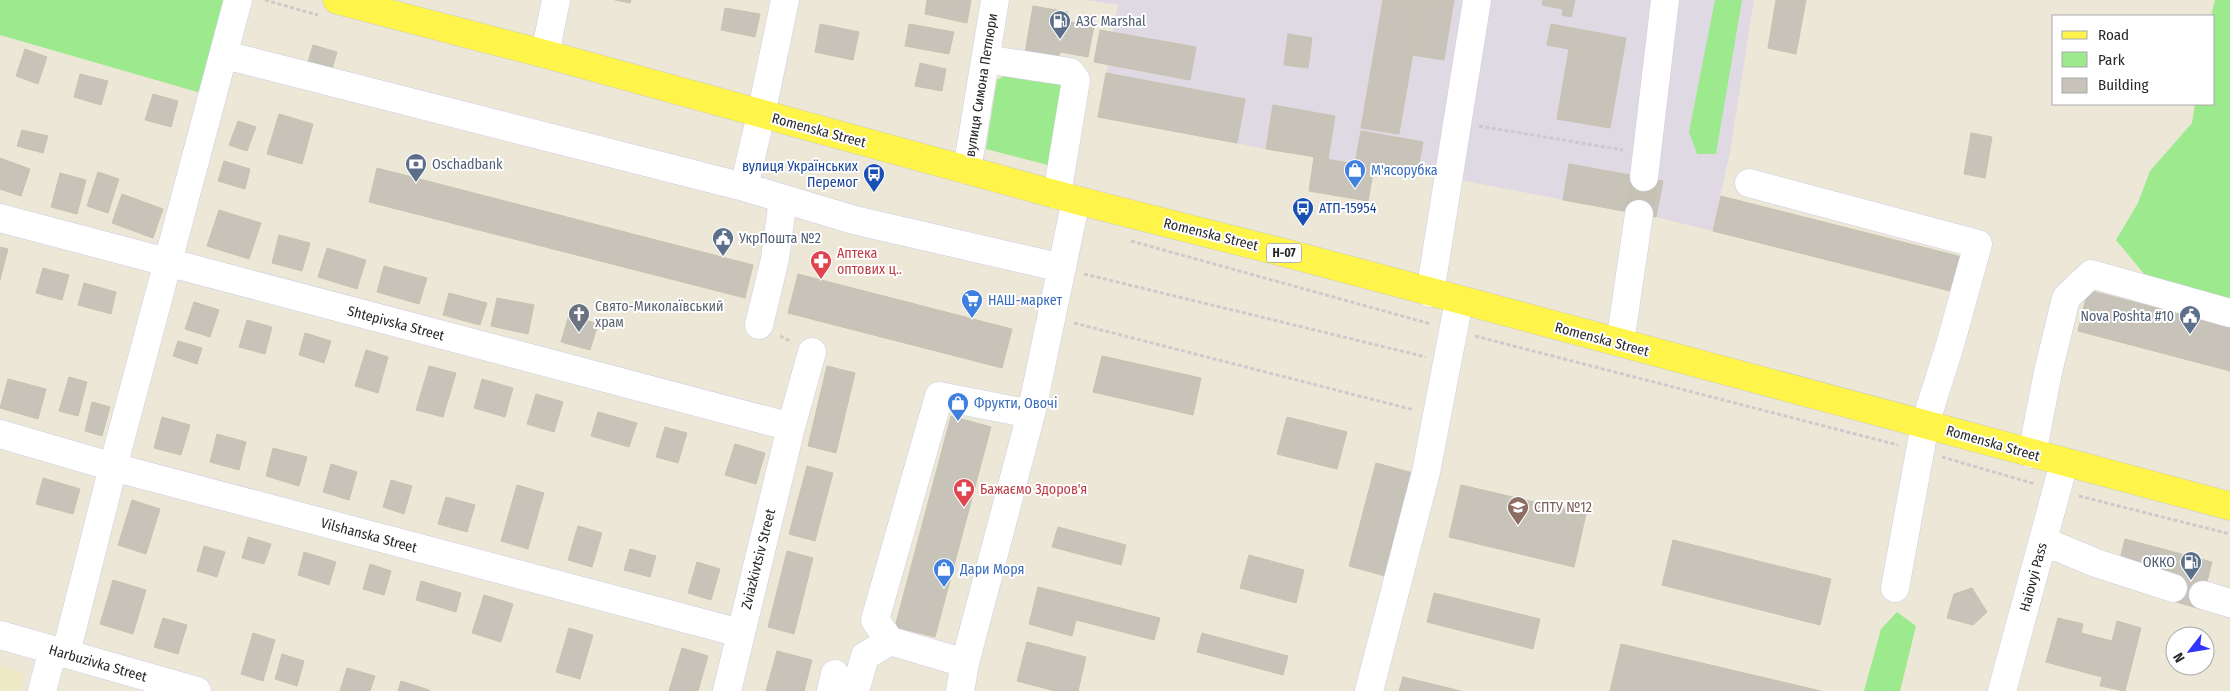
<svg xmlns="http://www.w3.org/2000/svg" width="2230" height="691" font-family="'Fira Sans Condensed',sans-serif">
  <rect width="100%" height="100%" fill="#ece7d7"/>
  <path fill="#ded9e3" d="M 1086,0 L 1754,0 L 1730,151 L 1713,231 L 1656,217 L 1449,178 L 1266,149 L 1098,117 L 1108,65 L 1094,62 L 1100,30 L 1113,32 L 1118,5 Z"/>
  <path fill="#f0eac4" d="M 0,667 L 24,673 L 19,691 L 0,691 Z"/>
  <path fill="#9de98d" d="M 0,0 L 223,0 L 201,93 L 0,35 Z
    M 1715,0 L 1742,0 L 1716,154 L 1697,154 L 1689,132 Z
    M 2215,0 L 2230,0 L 2230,304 L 2150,281 L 2116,240 L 2138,203 L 2150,171 L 2192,123 L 2195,104 L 2214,104 L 2214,16 L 2211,16 Z
    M 1012,71 L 1065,82 L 1052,166 L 986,149 L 997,80 Z
    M 1897,612 L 1916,626 L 1900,691 L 1864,691 L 1881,629 Z"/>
  <path fill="#c7c3b8" stroke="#c7c3b1" d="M 615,0 L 631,0 L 630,3 Z
    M 927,0 L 971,0 L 967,23 L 925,14 Z
    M 1383,0 L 1422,0 L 1399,134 L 1361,128 Z
    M 1422,0 L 1454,0 L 1444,60 L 1412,55 Z
    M 1543,0 L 1575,0 L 1571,17 L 1562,15 L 1563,9 L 1542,5 Z
    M 1776,0 L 1806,0 L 1796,54 L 1768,48 Z
    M 1033,6 L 1068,12 L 1066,21 L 1094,26 L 1088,57 L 1060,52 L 1058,64 L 1024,58 Z
    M 725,8 L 760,14 L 755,37 L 721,30 Z
    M 820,24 L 859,32 L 853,60 L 815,52 Z
    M 909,24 L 954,32 L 949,54 L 905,46 Z
    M 1551,24 L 1626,38 L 1610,128 L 1557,119 L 1569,49 L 1547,45 Z
    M 1100,30 L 1196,47 L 1190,80 L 1094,62 Z
    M 1288,34 L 1312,38 L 1308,68 L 1284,65 Z
    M 313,45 L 337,52 L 332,69 L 308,62 Z
    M 25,49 L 47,57 L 38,84 L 16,76 Z
    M 920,63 L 946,69 L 942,91 L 915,86 Z
    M 1106,73 L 1245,99 L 1237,143 L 1098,117 Z
    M 80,74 L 108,81 L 101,105 L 74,97 Z
    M 153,94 L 178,101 L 171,127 L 145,120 Z
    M 1273,105 L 1335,116 L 1328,159 L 1266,149 Z
    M 279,114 L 313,124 L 302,164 L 267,154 Z
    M 238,121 L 256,127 L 247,151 L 229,145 Z
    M 22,130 L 48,136 L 43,153 L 17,146 Z
    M 1361,131 L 1423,142 L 1417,174 L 1355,164 Z
    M 1971,133 L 1992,137 L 1985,178 L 1964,174 Z
    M 1314,157 L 1374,167 L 1368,201 L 1309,191 Z
    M 0,158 L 30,169 L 21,196 L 0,189 Z
    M 224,161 L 250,169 L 245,189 L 218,181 Z
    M 1569,164 L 1663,181 L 1656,217 L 1563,200 Z
    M 377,168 L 753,265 L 745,298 L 369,202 Z
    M 98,172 L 119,179 L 108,213 L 87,206 Z
    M 60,173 L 86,180 L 77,214 L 51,207 Z
    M 122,194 L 163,209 L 153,238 L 112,223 Z
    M 1721,196 L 1962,257 L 1954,292 L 1713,231 Z
    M 219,210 L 261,223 L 249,259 L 207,246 Z
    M 279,235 L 310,243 L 302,271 L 272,263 Z
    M 0,247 L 8,249 L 0,280 Z
    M 327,248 L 366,260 L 357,289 L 318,277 Z
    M 384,266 L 427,278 L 419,304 L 377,292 Z
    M 43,268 L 69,275 L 62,300 L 36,293 Z
    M 798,274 L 1012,329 L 1002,368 L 788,313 Z
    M 84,283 L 116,292 L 111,314 L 78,305 Z
    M 2088,290 L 2230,327 L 2230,371 L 2078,331 Z
    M 449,293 L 487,303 L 480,325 L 443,315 Z
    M 497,298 L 534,305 L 528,334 L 491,326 Z
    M 194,302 L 219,310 L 210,337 L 185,329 Z
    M 569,315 L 598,324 L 590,350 L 561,342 Z
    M 247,320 L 272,327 L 265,354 L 239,347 Z
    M 305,333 L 331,341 L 324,363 L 299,355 Z
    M 178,341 L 202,348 L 197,364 L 173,356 Z
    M 366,350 L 388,357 L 378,393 L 355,386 Z
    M 1102,356 L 1201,378 L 1193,415 L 1093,392 Z
    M 429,366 L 456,373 L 443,417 L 416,410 Z
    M 827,366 L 855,373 L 836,453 L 808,446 Z
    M 69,377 L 87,382 L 78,416 L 59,411 Z
    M 8,379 L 46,389 L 38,419 L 0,408 Z
    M 482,379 L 513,388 L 505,417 L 474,408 Z
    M 536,394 L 563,402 L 554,432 L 527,424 Z
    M 92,402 L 110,407 L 102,436 L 85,431 Z
    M 598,412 L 637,423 L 629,447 L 591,436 Z
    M 951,416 L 991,427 L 935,637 L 895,627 Z
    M 162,417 L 190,425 L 181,455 L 154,448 Z
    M 1287,417 L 1347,432 L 1337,469 L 1277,454 Z
    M 665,427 L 687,433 L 678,463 L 656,457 Z
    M 217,434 L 246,442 L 239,470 L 210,462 Z
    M 735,444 L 765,453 L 756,484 L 725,475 Z
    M 273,448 L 307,457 L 299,486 L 266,476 Z
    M 1376,463 L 1413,473 L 1385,576 L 1349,566 Z
    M 331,464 L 357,472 L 349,500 L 323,492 Z
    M 807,466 L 833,473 L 815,541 L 789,534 Z
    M 43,478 L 80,489 L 73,514 L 36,504 Z
    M 391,480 L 412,486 L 404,514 L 383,507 Z
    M 517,485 L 544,493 L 528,549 L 501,541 Z
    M 1461,485 L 1586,514 L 1574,567 L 1449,537 Z
    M 446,497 L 475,505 L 467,532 L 438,524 Z
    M 132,500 L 160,509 L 146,554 L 118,545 Z
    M 578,526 L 602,533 L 592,567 L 568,560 Z
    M 1058,527 L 1126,545 L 1121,565 L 1052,547 Z
    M 248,537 L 271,544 L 264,564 L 242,558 Z
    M 2125,539 L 2212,562 L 2200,609 L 2170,600 L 2177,574 L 2120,559 Z
    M 1673,540 L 1831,579 L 1820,625 L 1662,585 Z
    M 204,546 L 225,552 L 217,577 L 197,571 Z
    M 630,549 L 656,556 L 650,577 L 624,570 Z
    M 787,551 L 813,558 L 794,634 L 768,627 Z
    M 304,552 L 336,562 L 329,585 L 298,575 Z
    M 1249,555 L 1304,570 L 1296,603 L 1240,588 Z
    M 697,562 L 720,569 L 711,600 L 688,593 Z
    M 370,564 L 391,571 L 384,595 L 363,589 Z
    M 113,580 L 146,590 L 133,634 L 100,624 Z
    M 421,581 L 461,593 L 456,612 L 416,600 Z
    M 1038,587 L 1160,618 L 1154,640 L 1076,620 L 1072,636 L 1029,624 Z
    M 1972,588 L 1987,612 L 1973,625 L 1947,618 L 1954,594 Z
    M 1434,593 L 1540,619 L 1533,649 L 1427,622 Z
    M 484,595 L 513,604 L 501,642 L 472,633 Z
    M 163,618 L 187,625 L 178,654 L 154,647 Z
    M 2058,618 L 2083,624 L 2081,633 L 2112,641 L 2117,621 L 2141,628 L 2125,691 L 2100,686 L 2102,677 L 2046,662 Z
    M 569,628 L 593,635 L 580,679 L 556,672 Z
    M 253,633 L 275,640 L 263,681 L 241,674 Z
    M 1202,633 L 1288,656 L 1283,675 L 1197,652 Z
    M 1027,642 L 1086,657 L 1078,691 L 1055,691 L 1017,681 Z
    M 1621,644 L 1821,691 L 1610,691 Z
    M 682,648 L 708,656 L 698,691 L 669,691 Z
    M 777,651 L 812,660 L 804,691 L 766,691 Z
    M 282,654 L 304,661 L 297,686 L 275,679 Z
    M 347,668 L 375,676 L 370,691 L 340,691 Z
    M 1403,677 L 1461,691 L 1399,691 Z
    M 401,681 L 429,690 L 429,691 L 398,691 Z"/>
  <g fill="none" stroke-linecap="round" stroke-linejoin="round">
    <path stroke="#c5c1b4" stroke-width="28" stroke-dasharray="28 14" stroke-linecap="butt" d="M 1639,214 L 1644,177"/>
    <g stroke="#cdcde3" stroke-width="29">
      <path id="minor" d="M 545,54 L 556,0
        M 225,55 L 744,187 L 854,220 L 1062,268
        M 985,59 L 1070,72 L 1076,80 L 1057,195
        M 967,170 L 995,0
        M 1644,177 L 1665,0
        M 1749,183 L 1978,244 L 1950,345 L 1925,424 L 1895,588
        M 744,187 L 761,115 L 785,0
        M 0,218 L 791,427
        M 1430,293 L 1477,0
        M 759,325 L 775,259 L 783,199
        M 1620,343 L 1639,214
        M 0,434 L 113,467 L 740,633
        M 2032,454 L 2048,372 L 2066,298 L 2091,274 L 2230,313
        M 2043,541 L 2096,563 L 2173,588
        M 2203,595 L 2230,603
        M 0,635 L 197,691
        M 66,653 L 113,467 L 238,0
        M 965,663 L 890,641 L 875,620 L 939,396 L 1031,414
        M 42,691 L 53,650
        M 727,691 L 791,427 L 812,352
        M 831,691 L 835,674
        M 855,691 L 865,656 L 890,641
        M 960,691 L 965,663 L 1031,414 L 1076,200
        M 1369,691 L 1426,472 L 1459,301
        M 2002,691 L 2064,463"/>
    </g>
    <g stroke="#cbcbcb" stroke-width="29">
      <path id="major" d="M 337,0 L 545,54 L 1076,200 L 1297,256 L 2230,506"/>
    </g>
    <path stroke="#cbcbcb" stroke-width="3" stroke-dasharray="4 2.5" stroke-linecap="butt" d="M 265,0 L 318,15
      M 1479,126 L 1623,150
      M 1131,241 L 1431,324
      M 1084,274 L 1426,357
      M 1074,323 L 1414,410
      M 780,336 L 792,342
      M 1475,336 L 1898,445
      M 1942,457 L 2035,484
      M 2079,496 L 2230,534"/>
    <use href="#minor" stroke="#fff" stroke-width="28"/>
    <use href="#major" stroke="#fef44a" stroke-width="28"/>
  </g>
  <defs>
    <g id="fuel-pin" transform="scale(1.125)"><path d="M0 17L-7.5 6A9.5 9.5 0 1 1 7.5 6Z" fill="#5c6f8a" stroke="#fff"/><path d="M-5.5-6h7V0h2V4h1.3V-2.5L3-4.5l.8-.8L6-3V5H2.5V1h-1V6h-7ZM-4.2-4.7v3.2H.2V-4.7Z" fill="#fff"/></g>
    <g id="bank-pin" transform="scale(1.125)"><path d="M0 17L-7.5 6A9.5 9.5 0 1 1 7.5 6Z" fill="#5c6f8a" stroke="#fff"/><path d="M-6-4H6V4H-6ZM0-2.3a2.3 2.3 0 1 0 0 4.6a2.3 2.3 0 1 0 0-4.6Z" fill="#fff"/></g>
    <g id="shop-pin" transform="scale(1.125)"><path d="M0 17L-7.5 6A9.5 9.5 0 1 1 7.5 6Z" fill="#3f7fe0" stroke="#fff"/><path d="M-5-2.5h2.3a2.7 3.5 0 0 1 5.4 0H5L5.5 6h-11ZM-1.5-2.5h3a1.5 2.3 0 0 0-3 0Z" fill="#fff"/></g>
    <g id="bus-pin" transform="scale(1.125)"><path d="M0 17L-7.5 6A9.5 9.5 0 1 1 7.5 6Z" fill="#1a4fb4" stroke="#fff"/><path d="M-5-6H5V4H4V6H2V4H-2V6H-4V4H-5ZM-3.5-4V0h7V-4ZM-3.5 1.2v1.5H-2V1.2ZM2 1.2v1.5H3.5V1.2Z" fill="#fff"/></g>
    <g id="civic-pin" transform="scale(1.125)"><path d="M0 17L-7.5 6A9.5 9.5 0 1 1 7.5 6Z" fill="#5c6f8a" stroke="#fff"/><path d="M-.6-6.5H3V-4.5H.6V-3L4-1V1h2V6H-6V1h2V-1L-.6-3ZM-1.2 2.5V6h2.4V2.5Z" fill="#fff"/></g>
    <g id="pharmacy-pin" transform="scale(1.125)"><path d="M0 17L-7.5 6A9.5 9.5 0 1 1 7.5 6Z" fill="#e0444e" stroke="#fff"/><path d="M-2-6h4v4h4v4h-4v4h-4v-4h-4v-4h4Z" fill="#fff"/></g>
    <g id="supermarket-pin" transform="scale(1.125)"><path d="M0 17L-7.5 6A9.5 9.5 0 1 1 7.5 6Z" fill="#3f7fe0" stroke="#fff"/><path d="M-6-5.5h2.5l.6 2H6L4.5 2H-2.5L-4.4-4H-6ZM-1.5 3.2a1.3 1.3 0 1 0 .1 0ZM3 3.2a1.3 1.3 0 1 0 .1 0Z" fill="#fff"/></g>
    <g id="church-pin" transform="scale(1.125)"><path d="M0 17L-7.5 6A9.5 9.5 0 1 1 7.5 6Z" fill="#6b7280" stroke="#fff"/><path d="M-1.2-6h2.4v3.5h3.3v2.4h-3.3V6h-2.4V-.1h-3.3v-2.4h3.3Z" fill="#fff"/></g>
    <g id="university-pin" transform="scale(1.125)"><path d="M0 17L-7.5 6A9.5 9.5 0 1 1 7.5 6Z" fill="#8d6e63" stroke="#fff"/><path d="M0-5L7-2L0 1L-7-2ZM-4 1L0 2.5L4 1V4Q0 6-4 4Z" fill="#fff"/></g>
  </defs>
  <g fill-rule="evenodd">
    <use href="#fuel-pin" x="1060" y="21"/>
    <use href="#bank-pin" x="416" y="164"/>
    <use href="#shop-pin" x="1355" y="170"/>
    <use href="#bus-pin" x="874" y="174"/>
    <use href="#bus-pin" x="1303" y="208"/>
    <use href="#civic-pin" x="723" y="238"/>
    <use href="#pharmacy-pin" x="821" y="261"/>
    <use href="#supermarket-pin" x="972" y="300"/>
    <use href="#church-pin" x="579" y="314"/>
    <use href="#civic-pin" x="2190" y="316"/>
    <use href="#shop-pin" x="958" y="403"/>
    <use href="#pharmacy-pin" x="964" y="489"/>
    <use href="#university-pin" x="1518" y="507"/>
    <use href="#fuel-pin" x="2191" y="562"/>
    <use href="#shop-pin" x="944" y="569"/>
  </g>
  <g text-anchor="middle" stroke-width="4" stroke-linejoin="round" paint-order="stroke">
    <rect fill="#fff" stroke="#686868" stroke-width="1" x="1266.5" y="243.5" width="35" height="19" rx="4"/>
    <g font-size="12" font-weight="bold" fill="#282828">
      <text x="1284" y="257">Н-07</text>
    </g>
    <g font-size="14" fill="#4e5e75" stroke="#fff" text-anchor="start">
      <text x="1076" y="26">АЗС Marshal</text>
      <text x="432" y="169">Oschadbank</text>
      <text x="739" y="243">УкрПошта №2</text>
      <text x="2174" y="321" text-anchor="end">Nova Poshta #10</text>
      <text x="2175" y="567" text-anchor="end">ОККО</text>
    </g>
    <g font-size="14" fill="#282828" stroke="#fff">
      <text transform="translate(981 85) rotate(-81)" y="5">вулиця Симона Петлюри</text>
      <text transform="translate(819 130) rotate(15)" y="5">Romenska Street</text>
      <text transform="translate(1211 234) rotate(14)" y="5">Romenska Street</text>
      <text transform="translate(396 323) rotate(15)" y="5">Shtepivska Street</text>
      <text transform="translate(1602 339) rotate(15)" y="5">Romenska Street</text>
      <text transform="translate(1993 443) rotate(16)" y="5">Romenska Street</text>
      <text transform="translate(369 535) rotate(15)" y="5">Vilshanska Street</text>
      <text transform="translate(758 559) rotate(-76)" y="5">Zviazkivtsiv Street</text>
      <text transform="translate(2033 577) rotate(-75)" y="5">Haiovyi Pass</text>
      <text transform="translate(98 663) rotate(16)" y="5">Harbuzivka Street</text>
    </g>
    <g font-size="14" fill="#164399" stroke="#fff" text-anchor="end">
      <text x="858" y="171">вулиця Українських<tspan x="858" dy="16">Перемог</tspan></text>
      <text x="1319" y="213" text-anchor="start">АТП-15954</text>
    </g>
    <g font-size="14" fill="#366cbe" stroke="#fff" text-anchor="start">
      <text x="1371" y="175">М'ясорубка</text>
      <text x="988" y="305">НАШ-маркет</text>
      <text x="974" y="408">Фрукти, Овочі</text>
      <text x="960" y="574">Дари Моря</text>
    </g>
    <g font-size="14" fill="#be3a42" stroke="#fff" text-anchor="start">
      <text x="837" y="258">Аптека<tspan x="837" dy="16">оптових ц..</tspan></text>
      <text x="980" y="494">Бажаємо Здоров'я</text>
    </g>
    <g font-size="14" fill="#5b616d" stroke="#fff" text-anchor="start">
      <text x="595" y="311">Свято-Миколаївський<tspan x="595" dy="16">храм</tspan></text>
    </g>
    <g font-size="14" fill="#785e54" stroke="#fff" text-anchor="start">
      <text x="1534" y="512">СПТУ №12</text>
    </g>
  </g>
  <rect x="2052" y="15" width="162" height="90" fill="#ffffff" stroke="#a9a9a9"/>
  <rect x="2062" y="31" width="25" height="8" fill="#fef44a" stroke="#a9a9a9"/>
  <text x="2098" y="40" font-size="15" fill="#282828">Road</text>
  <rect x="2062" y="52" width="25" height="15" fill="#9de98d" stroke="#a9a9a9"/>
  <text x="2098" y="65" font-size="15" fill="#282828">Park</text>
  <rect x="2062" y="78" width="25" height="15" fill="#c7c3b8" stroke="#a9a9a9"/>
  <text x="2098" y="90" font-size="15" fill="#282828">Building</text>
  <g transform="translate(2190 651) rotate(239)"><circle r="24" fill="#ffffff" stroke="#a9a9a9"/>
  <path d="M0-4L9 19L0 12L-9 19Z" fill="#3234ff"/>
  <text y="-8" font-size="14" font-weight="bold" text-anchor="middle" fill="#282828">N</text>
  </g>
</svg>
